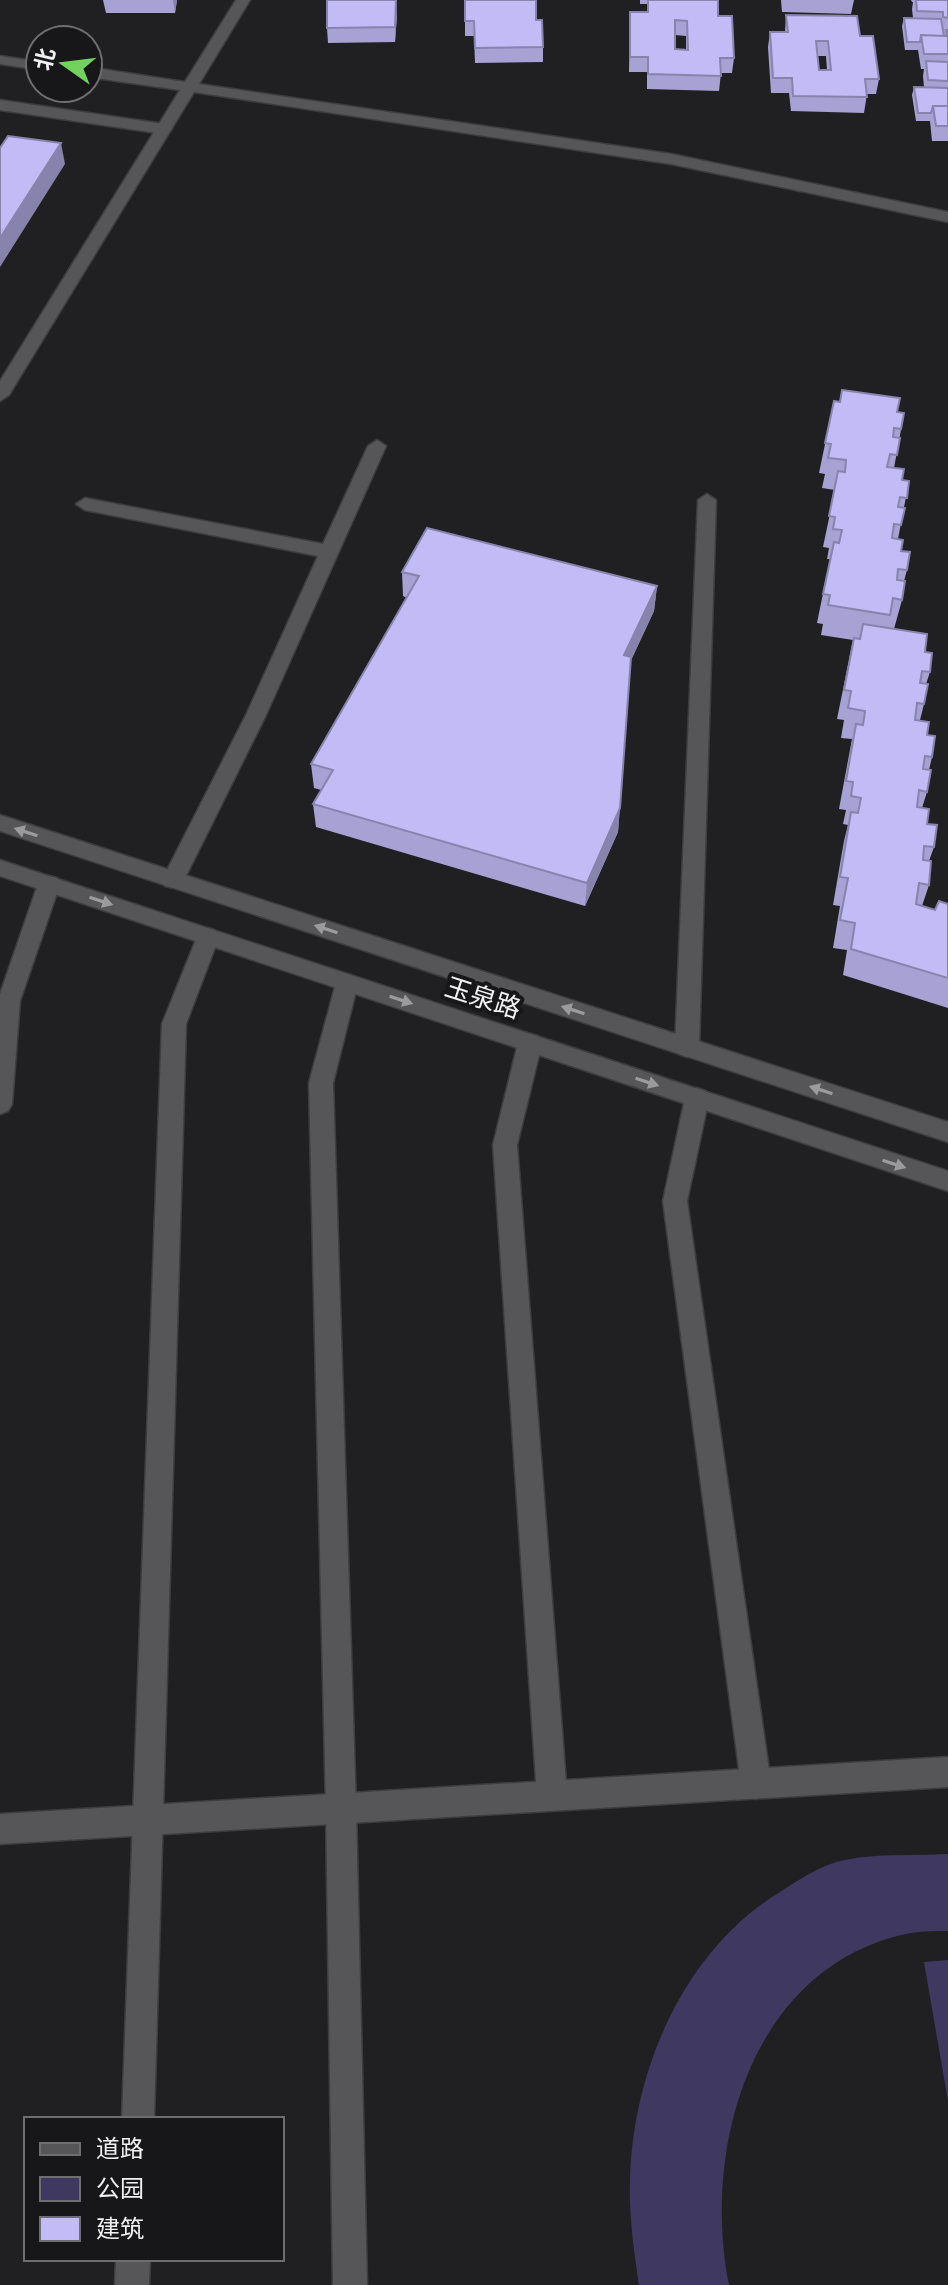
<svg xmlns="http://www.w3.org/2000/svg" width="948" height="2285" font-family="'Exo 2','Noto Sans SC',sans-serif">
  <rect width="100%" height="100%" fill="#202022"/>
  <path fill="#3f3961" d="M 948,1854 L 948,1931 C 936,1931 923,1931 911,1933 C 753,1963 701,2146 729,2285 L 639,2285 C 634,2251 629,2217 630,2182 C 632,2072 683,1951 780,1892 C 799,1880 822,1864 845,1860 C 877,1853 915,1856 948,1854 Z
    M 948,1960 L 948,2101 L 924,1962 Z"/>
  <g fill="none" stroke-linecap="round" stroke-linejoin="round">
    <g stroke="#3d3c3e" stroke-width="3">
      <path id="service" d="M 0,100 L 164,124 L 172,129 L 164,134 L 0,110 Z
        M 377,440 L 386,446 L 266,715 L 181,886 L 173,888 L 165,886 L 162,880 L 246,715 L 318,556 L 85,510 L 76,504 L 85,498 L 323,544 L 368,446 Z
        M 49,876 L 57,878 L 60,884 L 20,1001 L 12,1104 L 8,1111 L 0,1114 L 0,994 L 38,884 L 41,878 Z
        M 208,928 L 216,931 L 219,937 L 186,1024 L 154,2119 L 122,2119 L 162,1024 L 197,937 L 200,931 Z
        M 347,974 L 355,977 L 358,983 L 333,1083 L 356,1808 L 367,2285 L 333,2285 L 326,1808 L 309,1083 L 336,983 L 339,977 Z
        M 530,1034 L 538,1036 L 542,1043 L 517,1145 L 567,1796 L 562,1806 L 552,1811 L 542,1806 L 537,1796 L 493,1145 L 518,1043 L 522,1036 Z
        M 697,1088 L 705,1091 L 709,1098 L 687,1201 L 771,1784 L 766,1794 L 756,1799 L 746,1794 L 741,1784 L 663,1201 L 685,1098 L 689,1091 Z
        M 116,2259 L 150,2259 L 149,2285 L 115,2285 Z"/>
    </g>
    <g stroke="#3d3c3e" stroke-width="3">
      <path id="minor" d="M 236,0 L 250,0 L 199,84 L 671,154 L 948,212 L 948,222 L 671,164 L 194,92 L 9,395 L 0,401 L 0,381 L 180,90 L 88,77 L 88,67 L 185,82 Z
        M 0,56 L 40,62 L 40,70 L 0,64 Z
        M 707,494 L 716,500 L 699,1047 L 695,1054 L 687,1057 L 679,1054 L 675,1047 L 698,500 Z
        M 948,1757 L 948,1787 L 0,1844 L 0,1814 Z"/>
    </g>
    <g stroke="#3d3c3e" stroke-width="3">
      <path id="secondary" d="M 0,815 L 948,1122 L 948,1142 L 0,831 Z
        M 0,860 L 948,1171 L 948,1191 L 0,876 Z"/>
    </g>
    <use href="#service" fill="#565659" fill-rule="evenodd"/>
    <use href="#minor" fill="#565659" fill-rule="evenodd"/>
    <use href="#secondary" fill="#565659" fill-rule="evenodd"/>
  </g>
  <path fill="#a7a1d4" fill-rule="evenodd" d="M 103,0 L 177,0 L 175,13 L 106,13 Z
    M 465,0 L 536,20 L 543,47 L 543,62 L 475,63 L 474,36 L 465,36 Z
    M 640,0 L 718,0 L 718,16 L 734,58 L 732,73 L 721,73 L 719,91 L 647,89 L 647,72 L 629,72 L 630,12 L 647,12 L 648,4 L 640,4 ZM 675,35 L 686,36 L 686,50 L 675,49 Z
    M 781,0 L 854,0 L 851,14 L 782,12 Z
    M 911,0 L 948,0 L 948,141 L 932,141 L 930,121 L 916,121 L 912,95 L 914,87 L 924,87 L 923,76 L 924,69 L 921,69 L 918,50 L 905,50 L 902,26 L 904,18 L 913,18 L 912,9 L 913,2 L 912,2 Z
    M 397,15 L 395,42 L 328,43 L 327,28 Z
    M 786,15 L 860,36 L 879,79 L 876,94 L 867,94 L 864,113 L 791,111 L 789,93 L 771,93 L 768,47 L 770,32 L 785,32 ZM 817,56 L 826,56 L 827,70 L 819,70 Z
    M 834,401 L 904,413 L 894,468 L 902,480 L 909,481 L 898,539 L 907,570 L 904,581 L 902,600 L 894,629 L 925,652 L 930,672 L 926,684 L 924,704 L 920,720 L 927,735 L 932,757 L 929,770 L 927,792 L 922,808 L 934,847 L 929,861 L 929,885 L 922,906 L 935,910 L 948,904 L 948,1008 L 843,975 L 847,950 L 833,948 L 840,906 L 833,905 L 844,841 L 848,825 L 843,824 L 846,810 L 839,809 L 852,739 L 841,738 L 844,720 L 837,719 L 853,640 L 821,635 L 823,624 L 817,623 L 830,559 L 827,559 L 829,548 L 823,547 L 835,490 L 822,488 L 825,474 L 819,473 Z
    M 402,572 L 657,586 L 654,611 L 630,662 L 618,832 L 585,906 L 316,827 L 313,804 L 321,790 L 314,788 L 311,764 L 407,598 L 403,596 Z"/>
  <path fill="#8883ac" d="M 173,0 L 177,0 L 175,13 Z
    M 396,0 L 397,15 L 395,42 L 395,27 Z
    M 61,143 L 65,164 L 0,267 L 0,238 Z
    M 657,586 L 654,611 L 622,680 L 624,655 Z
    M 620,808 L 618,832 L 585,906 L 587,883 Z"/>
  <path fill="#c2bbf6" stroke="#8883ac" stroke-width="2" fill-rule="evenodd" d="M 327,0 L 396,0 L 395,27 L 327,28 Z
    M 465,0 L 536,0 L 536,20 L 542,20 L 543,47 L 475,48 L 474,21 L 465,21 Z
    M 648,0 L 718,0 L 718,16 L 732,16 L 734,58 L 720,58 L 721,76 L 648,74 L 648,57 L 630,57 L 630,12 L 648,12 ZM 675,20 L 687,21 L 688,50 L 675,49 Z
    M 916,0 L 948,0 L 948,18 L 943,17 L 943,12 L 917,11 Z
    M 786,15 L 857,16 L 860,36 L 873,36 L 879,79 L 865,79 L 867,97 L 793,96 L 792,78 L 773,78 L 770,32 L 788,32 ZM 816,41 L 828,41 L 831,70 L 819,70 Z
    M 904,18 L 941,19 L 944,36 L 921,35 L 920,42 L 907,42 Z
    M 946,30 L 948,30 L 948,54 L 924,54 L 921,35 L 947,36 Z
    M 926,61 L 948,62 L 948,81 L 928,80 Z
    M 914,87 L 948,88 L 948,106 L 933,106 L 931,113 L 918,113 Z
    M 933,106 L 948,106 L 948,126 L 936,126 Z
    M 8,136 L 61,143 L 0,238 L 0,148 Z
    M 842,390 L 900,398 L 897,412 L 904,413 L 901,429 L 894,428 L 893,437 L 900,438 L 897,455 L 890,454 L 887,467 L 904,469 L 902,480 L 909,481 L 907,498 L 900,497 L 898,507 L 905,508 L 901,525 L 894,524 L 892,538 L 903,540 L 901,551 L 910,552 L 907,570 L 898,569 L 897,580 L 905,581 L 902,600 L 893,598 L 890,615 L 828,605 L 830,595 L 823,594 L 834,542 L 839,543 L 842,530 L 833,529 L 835,517 L 829,516 L 838,471 L 845,472 L 846,460 L 828,458 L 831,444 L 825,443 L 834,401 L 840,402 Z
    M 427,528 L 657,586 L 624,655 L 631,657 L 620,808 L 587,883 L 313,804 L 333,770 L 311,764 L 419,576 L 402,572 Z
    M 863,624 L 927,634 L 925,652 L 932,653 L 930,672 L 922,671 L 920,683 L 928,684 L 924,704 L 917,703 L 915,720 L 929,722 L 927,735 L 935,736 L 932,757 L 925,756 L 923,769 L 931,770 L 927,792 L 919,790 L 917,807 L 929,809 L 927,824 L 937,825 L 934,847 L 924,846 L 923,860 L 931,861 L 929,885 L 919,883 L 916,904 L 935,910 L 939,901 L 948,904 L 948,978 L 851,949 L 855,923 L 840,920 L 848,878 L 840,877 L 851,812 L 858,813 L 861,798 L 851,796 L 853,782 L 846,781 L 856,724 L 863,725 L 865,711 L 848,708 L 851,691 L 844,690 L 854,638 L 860,639 Z"/>
  <defs><path id="oneway-solid" d="M-6-.8H1V-3.2L6.5 0L1 3.2V.8H-6Z" transform="scale(2)"/></defs>
  <g fill="#9b9b9e">
    <use href="#oneway-solid" transform="translate(26 832) rotate(-162)"/>
    <use href="#oneway-solid" transform="translate(101 901) rotate(18)"/>
    <use href="#oneway-solid" transform="translate(326 929) rotate(-162)"/>
    <use href="#oneway-solid" transform="translate(401 1000) rotate(18)"/>
    <use href="#oneway-solid" transform="translate(573 1010) rotate(-162)"/>
    <use href="#oneway-solid" transform="translate(647 1082) rotate(18)"/>
    <use href="#oneway-solid" transform="translate(821 1090) rotate(-162)"/>
    <use href="#oneway-solid" transform="translate(894 1164) rotate(18)"/>
  </g>
  <g text-anchor="middle" stroke-width="8" stroke-linejoin="round" paint-order="stroke">
    <g font-size="26" fill="#f0f0f2" stroke="#171619">
      <text transform="translate(483 998) rotate(18)" y="9">玉泉路</text>
    </g>
  </g>
  <rect x="24" y="2117" width="260" height="144" fill="#171619" stroke="#6e6d70" stroke-width="2"/>
  <rect x="40" y="2143" width="40" height="12" fill="#565659" stroke="#6e6d70" stroke-width="2"/>
  <text x="96" y="2157" font-size="24" fill="#f0f0f2">道路</text>
  <rect x="40" y="2177" width="40" height="24" fill="#3f3961" stroke="#6e6d70" stroke-width="2"/>
  <text x="96" y="2197" font-size="24" fill="#f0f0f2">公园</text>
  <rect x="40" y="2217" width="40" height="24" fill="#c2bbf6" stroke="#6e6d70" stroke-width="2"/>
  <text x="96" y="2237" font-size="24" fill="#f0f0f2">建筑</text>
  <g transform="translate(64 64) rotate(284)"><circle r="38" fill="#171619" stroke="#6e6d70" stroke-width="2"/>
  <path d="M0-6L14 30L0 20L-14 30Z" fill="#73d25d"/>
  <text y="-12" font-size="22" font-weight="bold" text-anchor="middle" fill="#f0f0f2">北</text>
  </g>
</svg>
